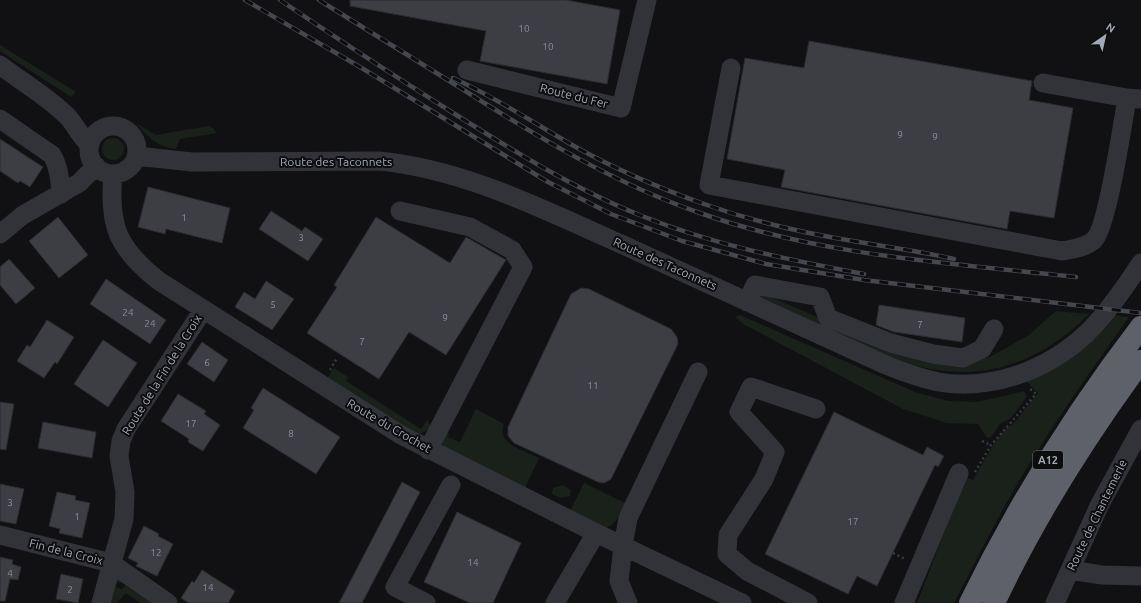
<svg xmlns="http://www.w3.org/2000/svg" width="1141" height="603" font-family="Ubuntu,sans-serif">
  <rect width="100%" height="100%" fill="#111113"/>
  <path fill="#19211a" d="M 0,45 L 76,92 L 71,97 L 0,51 Z
    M 136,123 L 156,135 L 208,126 L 213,128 L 217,133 L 180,139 L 176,149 C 157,147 148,137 136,123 Z
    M102 149a11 11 0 1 1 22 0a11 11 0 1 1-22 0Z
    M 764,294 L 884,346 L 960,363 L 990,357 L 1029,335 L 1056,311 L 1089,314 C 1034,369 971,386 898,360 C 881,354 864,345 848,337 C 818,324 789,311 759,297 L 761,295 Z
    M 740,315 L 915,392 L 949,401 L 977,402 L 1024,391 L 1027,396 L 1011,418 L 1000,424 L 991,437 L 987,438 L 978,424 L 947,423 L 903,409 L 745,325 L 735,317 Z
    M 1112,315 L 1129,317 C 1093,368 1057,418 1025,471 C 999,514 977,559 954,603 L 917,603 L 966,477 L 973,480 L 993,445 L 1004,430 L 1014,423 L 1038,393 L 1026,381 Z
    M 334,368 L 348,377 L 346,381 L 421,429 L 427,420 L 431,426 C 427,432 423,433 415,434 L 326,379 Z
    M 476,409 L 504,424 C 496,444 524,451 539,458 L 524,490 L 445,450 L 442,444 L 447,432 L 449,434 L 448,437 L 460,442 Z
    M 584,483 L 625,503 C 619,513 616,528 603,528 L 570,511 Z
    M 563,485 L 571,490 L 570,496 L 560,498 L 552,494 L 553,488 Z
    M 121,579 L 157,603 L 140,603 L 126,593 L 117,603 L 110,603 L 112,585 L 121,589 L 125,587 L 125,584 L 118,582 L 116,584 L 116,580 Z"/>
  <path fill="#3d3e44" stroke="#2b2b30" d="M 350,0 L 566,0 L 620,10 L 607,84 L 480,61 L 486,31 L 350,6 Z
    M 809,41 L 1032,81 L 1029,100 L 1073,108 L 1054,218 L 1010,211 L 1007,229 L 781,187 L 785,170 L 727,159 L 745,58 L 804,68 Z
    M 0,139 L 43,167 L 30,187 L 20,181 L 18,183 L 0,171 Z
    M 148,187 L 230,208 L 222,243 L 166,229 L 165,234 L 138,227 Z
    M 271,211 L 302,231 L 305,227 L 323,239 L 308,261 L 259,229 Z
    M 58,217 L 88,255 L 59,278 L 29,241 Z
    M 376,217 L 450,263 L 466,237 L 506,260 L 446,355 L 409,332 L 379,379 L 307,333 L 337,287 L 334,285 Z
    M 9,259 L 35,288 L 16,304 L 0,285 L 0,267 Z
    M 106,279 L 166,320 L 150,344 L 90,304 Z
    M 266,281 L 294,299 L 272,330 L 235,307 L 244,292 L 255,299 Z
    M 581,288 L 589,289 L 671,329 L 677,337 L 678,344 L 611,479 L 604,483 L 598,482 L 514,443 L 508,436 L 508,427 L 571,294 Z
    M 879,305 L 965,318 L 962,342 L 894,332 L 876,325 Z
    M 47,320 L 74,337 L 57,364 L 55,362 L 44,378 L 17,361 L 27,345 L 30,347 Z
    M 103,340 L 137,363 L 108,407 L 74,384 Z
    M 202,342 L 228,360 L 214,382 L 187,364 Z
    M 263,388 L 340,437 L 316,474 L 243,428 L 254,410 L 251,408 Z
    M 178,394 L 206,411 L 204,414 L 220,425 L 203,451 L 188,442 L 189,439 L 161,421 Z
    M 0,402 L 14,404 L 6,450 L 0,449 Z
    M 834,412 L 923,455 L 927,447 L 944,456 L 938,467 L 935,465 L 877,586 L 857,576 L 848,594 L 765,554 Z
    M 43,422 L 96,432 L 92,458 L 38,448 Z
    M 402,482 L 420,492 L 362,603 L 339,603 Z
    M 0,484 L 24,489 L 16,524 L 0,521 Z
    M 57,492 L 76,496 L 75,500 L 90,503 L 82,538 L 59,533 L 60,529 L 49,526 Z
    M 457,512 L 521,543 L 493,603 L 470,603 L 424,582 Z
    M 144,526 L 159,534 L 158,536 L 173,544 L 157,576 L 136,566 L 138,563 L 128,558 Z
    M 0,557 L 13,560 L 12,564 L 21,567 L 18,580 L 10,579 L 5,601 L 0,601 Z
    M 202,570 L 235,591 L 228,603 L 189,603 L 181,598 L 192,581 L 194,583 Z
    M 61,574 L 83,579 L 78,603 L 56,599 Z"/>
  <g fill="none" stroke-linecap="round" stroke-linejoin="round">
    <path stroke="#383a40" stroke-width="2.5" stroke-dasharray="2 3" stroke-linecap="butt" d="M 330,370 L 337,358
      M 982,441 L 991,445
      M 975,472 L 991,445 L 1036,394 L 1029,388
      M 893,553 L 905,559"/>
    <path stroke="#323339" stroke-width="19" d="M 0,65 C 22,82 47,96 67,116 C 76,125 80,137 90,145
      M 731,68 L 709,185 L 1062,251 C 1072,249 1085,248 1094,240 C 1107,228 1123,122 1127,98 L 1141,99
      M 467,70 L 621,108 L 647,0
      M 1043,83 L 1127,98
      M 0,119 L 52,155 C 59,167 60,180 61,194
      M89 150a24 24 0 1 1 48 0a24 24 0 1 1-48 0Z
      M 136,156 L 192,162 L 379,161 C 464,169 544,210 621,244 C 709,284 797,325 886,365 C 903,372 920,378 938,382 C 992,391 1048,370 1087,333 C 1108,312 1125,287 1141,263
      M 113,174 C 108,226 118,249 159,281 L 401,435 L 596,533 L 742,603
      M 400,211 L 470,227 L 512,250 L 523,267 L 428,450
      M 0,234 L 23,215 L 79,183 L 96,166
      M 747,302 L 755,285 L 820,297 L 828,318 L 891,343 L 933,354 L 963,358 L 982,349 L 994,329
      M 0,535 L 111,563 L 168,603
      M 1070,570 L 1102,575 L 1141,576
      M 101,603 L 124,519 L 125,492 L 119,456 L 121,441 L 126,429 L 203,310
      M 426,603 L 395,587 L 451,485
      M 555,603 L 596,533
      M 628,603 L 619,581 L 623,546 L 628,518 L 698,372
      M 808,603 L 747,571 L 727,554 L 728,535 L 764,479 L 775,452 L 739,412 L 751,387 L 816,409
      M 904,603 L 959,473
      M 1055,603 L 1100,504 L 1141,429"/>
    <path stroke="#5e616a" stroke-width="22" d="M 970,603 C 1018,505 1075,413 1141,327
      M 994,603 C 1034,518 1085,437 1141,361"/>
    <g stroke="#45474e" stroke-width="4.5">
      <path id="rail" d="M 245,0 L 360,67 L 548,182 L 611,214 L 682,241 L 766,264 L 864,280 L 1141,313
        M 280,0 C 336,38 393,75 450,111 C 512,150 574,189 642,216 C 714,245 789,260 864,274
        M 319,0 C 366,29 413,58 459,87 C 536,136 613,183 700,213 C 821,256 950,263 1076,277
        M 453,78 C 495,97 534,123 574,146 C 615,169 659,188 704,204 C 752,221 803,233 853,241 C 887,247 920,251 954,259"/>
    </g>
    <use href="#rail" stroke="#0d0d0e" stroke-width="3" stroke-dasharray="9" stroke-linecap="butt"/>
  </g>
  <g text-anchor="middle" stroke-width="4" stroke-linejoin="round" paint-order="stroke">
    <g font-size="10" fill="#888e9a">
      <text x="524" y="32">10</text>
      <text x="548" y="50">10</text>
      <text x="900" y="138">9</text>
      <text x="935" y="140">9</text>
      <text x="184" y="221">1</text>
      <text x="301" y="241">3</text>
      <text x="273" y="308">5</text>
      <text x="128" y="316">24</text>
      <text x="445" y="321">9</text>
      <text x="150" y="327">24</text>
      <text x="920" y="328">7</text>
      <text x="362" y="345">7</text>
      <text x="207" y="366">6</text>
      <text x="593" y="389">11</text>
      <text x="191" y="427">17</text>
      <text x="291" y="437">8</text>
      <text x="10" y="506">3</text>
      <text x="77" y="520">1</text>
      <text x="853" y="525">17</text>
      <text x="156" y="556">12</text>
      <text x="473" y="566">14</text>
      <text x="10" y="577">4</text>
      <text x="208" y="591">14</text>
      <text x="70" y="593">2</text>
    </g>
    <rect fill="#0d0d0e" stroke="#757a84" stroke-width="1" x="1033" y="451" width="30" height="18" rx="3"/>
    <g font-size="11" font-weight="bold" fill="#a1a8b6">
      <text x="1048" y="464">A12</text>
    </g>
    <g font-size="12" fill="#a1a8b6" stroke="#0d0d0e">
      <text transform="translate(574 96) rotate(14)" y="4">Route du Fer</text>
      <text x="336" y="166">Route des Taconnets</text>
      <text transform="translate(665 264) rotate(24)" y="4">Route des Taconnets</text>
      <text transform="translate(162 375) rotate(-58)" y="4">Route de la Fin de la Croix</text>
      <text transform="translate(389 426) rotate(30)" y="4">Route du Crochet</text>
      <text transform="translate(1097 515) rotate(-64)" y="4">Route de Chantemerle</text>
      <text transform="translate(66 552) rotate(14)" y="4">Fin de la Croix</text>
    </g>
  </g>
  <g transform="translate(1105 36) rotate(34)" stroke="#0d0d0e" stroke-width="3" paint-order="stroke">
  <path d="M0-3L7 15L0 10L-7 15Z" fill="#a1a8b6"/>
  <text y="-6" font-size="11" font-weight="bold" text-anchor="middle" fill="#a1a8b6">N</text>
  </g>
</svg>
